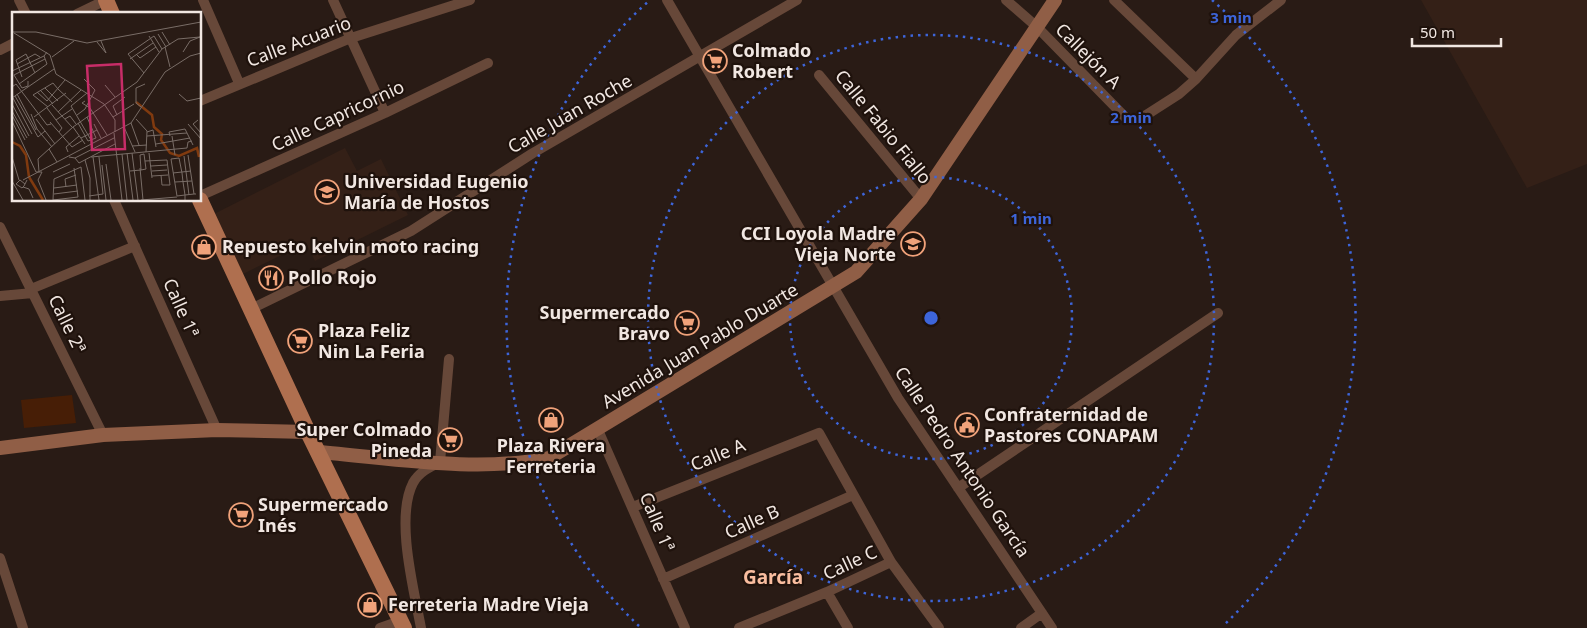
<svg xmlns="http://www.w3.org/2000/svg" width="1587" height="628" font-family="'Noto Sans',sans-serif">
  <rect width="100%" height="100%" fill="#291b15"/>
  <path fill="#342017" d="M 1421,0 L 1587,0 L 1587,164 L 1527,188 Z
    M 345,148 L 357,171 L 381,159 L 408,215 L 315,261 L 306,243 L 243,274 L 214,214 Z"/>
  <path fill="#471e06" d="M 72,395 L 76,423 L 24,428 L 21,400 Z"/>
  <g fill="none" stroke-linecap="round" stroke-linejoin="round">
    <path stroke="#674839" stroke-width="10" d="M 19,0 L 26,14
      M 203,0 L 239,83
      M 333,0 L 385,113
      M 667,0 L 898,398 L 1052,628
      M 1006,0 L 1037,27 L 1126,118 L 1140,119 L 1179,94 L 1196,79 L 1236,35 L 1281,0
      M 1114,0 L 1196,79
      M 77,14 L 106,0
      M 0,50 L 14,43
      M 819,75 L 921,199
      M 200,101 L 351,38 L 470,0
      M 200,196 L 385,113 L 488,63
      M 114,200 L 217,430
      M 0,227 L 103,435
      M 31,289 L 135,246
      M 0,296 L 33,293
      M 251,309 L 411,231 L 533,153 L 797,0
      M 598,430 L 685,628
      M 958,488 L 1218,313
      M 633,507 L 819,433 L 891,562 L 939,628
      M 0,558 L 23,628
      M 663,579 L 853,495
      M 827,592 L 848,628
      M 380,628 L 400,621
      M 421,628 C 414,590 395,518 413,483 C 419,472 430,467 440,462 L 449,359
      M 739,628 L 827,592 L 891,562
      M 1021,628 L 1042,613"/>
    <path stroke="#905e46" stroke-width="14" d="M 0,448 L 103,435 L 217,430 L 308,432
      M 318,452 C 392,458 477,473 549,458 L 856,272 L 921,199 L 1055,0"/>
    <path stroke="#af6f4f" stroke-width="16" d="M 106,0 L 112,14
      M 200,200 L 308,432 L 404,628"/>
  </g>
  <g fill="none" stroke="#3d65da" stroke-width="2.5" stroke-dasharray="2.5 5">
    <circle cx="931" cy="318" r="141"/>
    <circle cx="931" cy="318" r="283"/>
    <path d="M639 626A424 424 0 0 1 650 0M1212 0A424 424 0 0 1 1223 626"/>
  </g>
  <defs>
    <g id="supermarket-ring" transform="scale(1.25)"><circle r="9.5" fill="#1f120c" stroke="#f0a27a" stroke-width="1.5"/><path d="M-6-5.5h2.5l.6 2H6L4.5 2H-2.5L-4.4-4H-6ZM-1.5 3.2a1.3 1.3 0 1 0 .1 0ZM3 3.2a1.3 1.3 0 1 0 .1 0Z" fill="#f0a27a"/></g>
    <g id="university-ring" transform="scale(1.25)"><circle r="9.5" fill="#1f120c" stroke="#f0a27a" stroke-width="1.5"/><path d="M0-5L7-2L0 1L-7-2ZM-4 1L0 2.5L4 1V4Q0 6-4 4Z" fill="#f0a27a"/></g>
    <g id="school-ring" transform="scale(1.25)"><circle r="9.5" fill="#1f120c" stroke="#f0a27a" stroke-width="1.5"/><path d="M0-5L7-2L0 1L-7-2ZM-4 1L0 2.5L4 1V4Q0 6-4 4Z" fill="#f0a27a"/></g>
    <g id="shop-ring" transform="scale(1.25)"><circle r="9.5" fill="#1f120c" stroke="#f0a27a" stroke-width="1.5"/><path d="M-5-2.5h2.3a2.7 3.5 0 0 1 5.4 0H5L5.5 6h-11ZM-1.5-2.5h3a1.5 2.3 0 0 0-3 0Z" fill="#f0a27a"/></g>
    <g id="restaurant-ring" transform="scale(1.25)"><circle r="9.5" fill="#1f120c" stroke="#f0a27a" stroke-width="1.5"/><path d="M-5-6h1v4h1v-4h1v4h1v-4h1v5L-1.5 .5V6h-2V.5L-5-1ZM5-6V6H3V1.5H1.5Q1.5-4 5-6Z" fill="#f0a27a"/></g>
    <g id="civic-ring" transform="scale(1.25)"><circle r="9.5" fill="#1f120c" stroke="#f0a27a" stroke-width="1.5"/><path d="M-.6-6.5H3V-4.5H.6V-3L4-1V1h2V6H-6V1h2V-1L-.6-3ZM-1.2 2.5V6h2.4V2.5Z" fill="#f0a27a"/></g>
  </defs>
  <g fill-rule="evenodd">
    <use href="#supermarket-ring" x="715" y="61"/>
    <use href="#university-ring" x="327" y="192"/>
    <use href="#school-ring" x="913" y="244"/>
    <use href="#shop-ring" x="204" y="247"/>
    <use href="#restaurant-ring" x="271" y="278"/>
    <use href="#supermarket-ring" x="687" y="323"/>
    <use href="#supermarket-ring" x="300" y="341"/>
    <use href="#shop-ring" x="551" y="420"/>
    <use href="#civic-ring" x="967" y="425"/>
    <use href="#supermarket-ring" x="450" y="440"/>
    <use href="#supermarket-ring" x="241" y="515"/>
    <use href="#shop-ring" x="370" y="605"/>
  </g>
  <g text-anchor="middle" stroke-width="4.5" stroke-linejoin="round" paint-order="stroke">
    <g font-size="18" fill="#f1e7e2" stroke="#1f120c">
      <text transform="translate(299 42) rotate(-21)" y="6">Calle Acuario</text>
      <text transform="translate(1088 56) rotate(45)" y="6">Callejón A</text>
      <text transform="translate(570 114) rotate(-30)" y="6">Calle Juan Roche</text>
      <text transform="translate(338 116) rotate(-25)" y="6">Calle Capricornio</text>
      <text transform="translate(883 127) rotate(51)" y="6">Calle Fabio Fiallo</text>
      <text transform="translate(181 308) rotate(66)" y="6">Calle 1ª</text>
      <text transform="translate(67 324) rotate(64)" y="6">Calle 2ª</text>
      <text transform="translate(700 346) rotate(-31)" y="6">Avenida Juan Pablo Duarte</text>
      <text transform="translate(718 455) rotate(-22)" y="6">Calle A</text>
      <text transform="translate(962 462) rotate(56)" y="6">Calle Pedro Antonio García</text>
      <text transform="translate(657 522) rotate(67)" y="6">Calle 1ª</text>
      <text transform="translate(752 522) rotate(-24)" y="6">Calle B</text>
      <text transform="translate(850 563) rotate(-25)" y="6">Calle C</text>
    </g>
    <g font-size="18" font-weight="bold" fill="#f1e7e2" stroke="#1f120c" text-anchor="start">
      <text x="732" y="57">Colmado<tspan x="732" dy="21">Robert</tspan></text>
      <text x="344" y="188">Universidad Eugenio<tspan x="344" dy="21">María de Hostos</tspan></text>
      <text x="896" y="240" text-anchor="end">CCI Loyola Madre<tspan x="896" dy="21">Vieja Norte</tspan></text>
      <text x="222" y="253">Repuesto kelvin moto racing</text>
      <text x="288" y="284">Pollo Rojo</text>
      <text x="670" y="319" text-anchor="end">Supermercado<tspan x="670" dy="21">Bravo</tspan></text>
      <text x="318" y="337">Plaza Feliz<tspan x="318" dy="21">Nin La Feria</tspan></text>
      <text x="984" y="421">Confraternidad de<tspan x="984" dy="21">Pastores CONAPAM</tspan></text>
      <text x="432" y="436" text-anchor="end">Super Colmado<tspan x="432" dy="21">Pineda</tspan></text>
      <text x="551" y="452" text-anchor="middle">Plaza Rivera<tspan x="551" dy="21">Ferreteria</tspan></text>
      <text x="258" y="511">Supermercado<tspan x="258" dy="21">Inés</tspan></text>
      <text x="388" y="611">Ferreteria Madre Vieja</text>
    </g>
    <g font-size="19" font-weight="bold" fill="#f9bd9f" stroke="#1f120c">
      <text x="773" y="584">García</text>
    </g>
  </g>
  <g transform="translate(12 12)">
    <rect width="189" height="189" fill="#291b15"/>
    <path fill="none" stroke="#803a0f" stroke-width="2.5" d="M 124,90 L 140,103 L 142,115 L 150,122 L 149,128 L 158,141 L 167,144 L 185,136 L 187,145M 0,130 L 8,134 L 14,143 L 17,165 L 31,188"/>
    <path fill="none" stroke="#796d67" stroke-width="1" d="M 0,20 L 24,20 L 75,31 L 189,10M 150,20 L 158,33M 2,21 L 38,43 L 44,62 L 92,92 L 103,108 L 103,120M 146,22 L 154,35M 137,24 L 147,40M 142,24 L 150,37M 85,30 L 94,41 L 89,29M 153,35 L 158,55M 171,40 L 178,29 L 188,25M 124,42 L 128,46 L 144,35M 40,45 L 62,29M 118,47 L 141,31M 5,52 L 23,42 L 28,45M 0,59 L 32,44M 132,61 L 116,42 L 142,24M 2,63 L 33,47M 2,63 L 10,76 L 16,74 L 16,69M 10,65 L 4,48 L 14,42 L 23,61M 7,72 L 35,52 L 32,44 L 35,40M 93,73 L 103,85M 0,75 L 4,72 L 35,113 L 39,112M 33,76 L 46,89M 46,77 L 60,90M 29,79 L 41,92M 25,80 L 35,89 L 53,68M 75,81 L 59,94 L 79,128M 5,82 L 24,118M 167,82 L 175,89 L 189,86M 3,84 L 26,125 L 33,119M 0,86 L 42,57M 1,86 L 20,122M 73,89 L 70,91 L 78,96 L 95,123M 0,92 L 17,124M 40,93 L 60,115M 36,95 L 21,83 L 41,71 L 46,77M 129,95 L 124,91 L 124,76 L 133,72M 35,96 L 50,116 L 47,120M 0,99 L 15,126M 46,100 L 69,78M 19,102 L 25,117 L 40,135M 0,103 L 13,128M 65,103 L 73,97 L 83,78 L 72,67M 105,103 L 101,94 L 113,85M 22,105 L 54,81M 75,105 L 84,126M 101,105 L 122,92M 24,107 L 43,132M 53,107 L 58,104 L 64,112M 124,107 L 135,119 L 134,140M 44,108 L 60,97M 186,108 L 181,112 L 189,121M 0,109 L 24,160 L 30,160 L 26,168 L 34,188M 38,110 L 60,135 L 71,128M 66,111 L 76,129 L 84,126M 119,111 L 127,133M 82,112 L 89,126M 176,112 L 189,127M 61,115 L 73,132M 112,115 L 123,140M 135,120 L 141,118 L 144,135M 102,121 L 110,188M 135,124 L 175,121M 158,124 L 157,120 L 173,117 L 181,133M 160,124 L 163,143M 69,126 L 85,118M 144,132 L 178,126M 120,134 L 135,133M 37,137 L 45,150M 56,140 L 54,135 L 67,124M 115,141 L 121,188M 120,141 L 126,188M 137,141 L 140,166M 110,142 L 115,188M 176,143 L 182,182M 172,144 L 177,183M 0,145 L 7,168M 57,145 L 63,146 L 102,126M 79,145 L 175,136 L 176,130 L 180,129M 81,145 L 87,188M 63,146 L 67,151 L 103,132M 73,148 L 78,166 L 78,188M 133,149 L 155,148 L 158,173 L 150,173 L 149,163M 94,152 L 99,188M 90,153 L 94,188M 139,154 L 155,153M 69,155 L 73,188M 128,156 L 131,188M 118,159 L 129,158 L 134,157 L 132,142 L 128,143 L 129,158M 140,159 L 155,158M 27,160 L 26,147 L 61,115 L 125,70 L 150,37 L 166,27 L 188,25M 41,160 L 58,152M 161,161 L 179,159M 140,164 L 156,163M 11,168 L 119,111 L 153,60 L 178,44 L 189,41M 0,169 L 11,188M 163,170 L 180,169M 13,172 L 8,168 L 4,172 L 10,176 L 12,174 L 15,168M 11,175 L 17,177 L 21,186M 54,175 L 53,167 L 64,163M 42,176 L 65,173M 42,182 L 66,179M 77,184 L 91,182 L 87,145M 41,188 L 66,185 L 62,156M 41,188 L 42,167 L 69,155M 129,188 L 165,185M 173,188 L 173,183 L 171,170 L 170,161 L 167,146 L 159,147 L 165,184 L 173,183 L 182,182 L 184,182"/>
    <path fill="#c72d68" fill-opacity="0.15" stroke="#c72d68" stroke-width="2.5" d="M 109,52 L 113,137 L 80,138 L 75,54 Z"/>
    <rect width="189" height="189" fill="none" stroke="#f1e7e2" stroke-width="2.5"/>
  </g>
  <circle cx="931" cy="318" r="8" fill="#3d65da" stroke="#1f120c" stroke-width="2.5"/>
  <g font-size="15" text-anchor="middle" font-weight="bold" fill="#3d65da" stroke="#1f120c" stroke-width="4.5" stroke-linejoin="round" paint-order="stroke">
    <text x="1231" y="23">3 min</text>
    <text x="1131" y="123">2 min</text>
    <text x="1031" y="224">1 min</text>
  </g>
  <path d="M1412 38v8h89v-8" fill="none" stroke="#f1e7e2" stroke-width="2.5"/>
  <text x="1420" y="38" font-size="15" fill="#f1e7e2" stroke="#1f120c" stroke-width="4" paint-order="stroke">50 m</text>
</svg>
